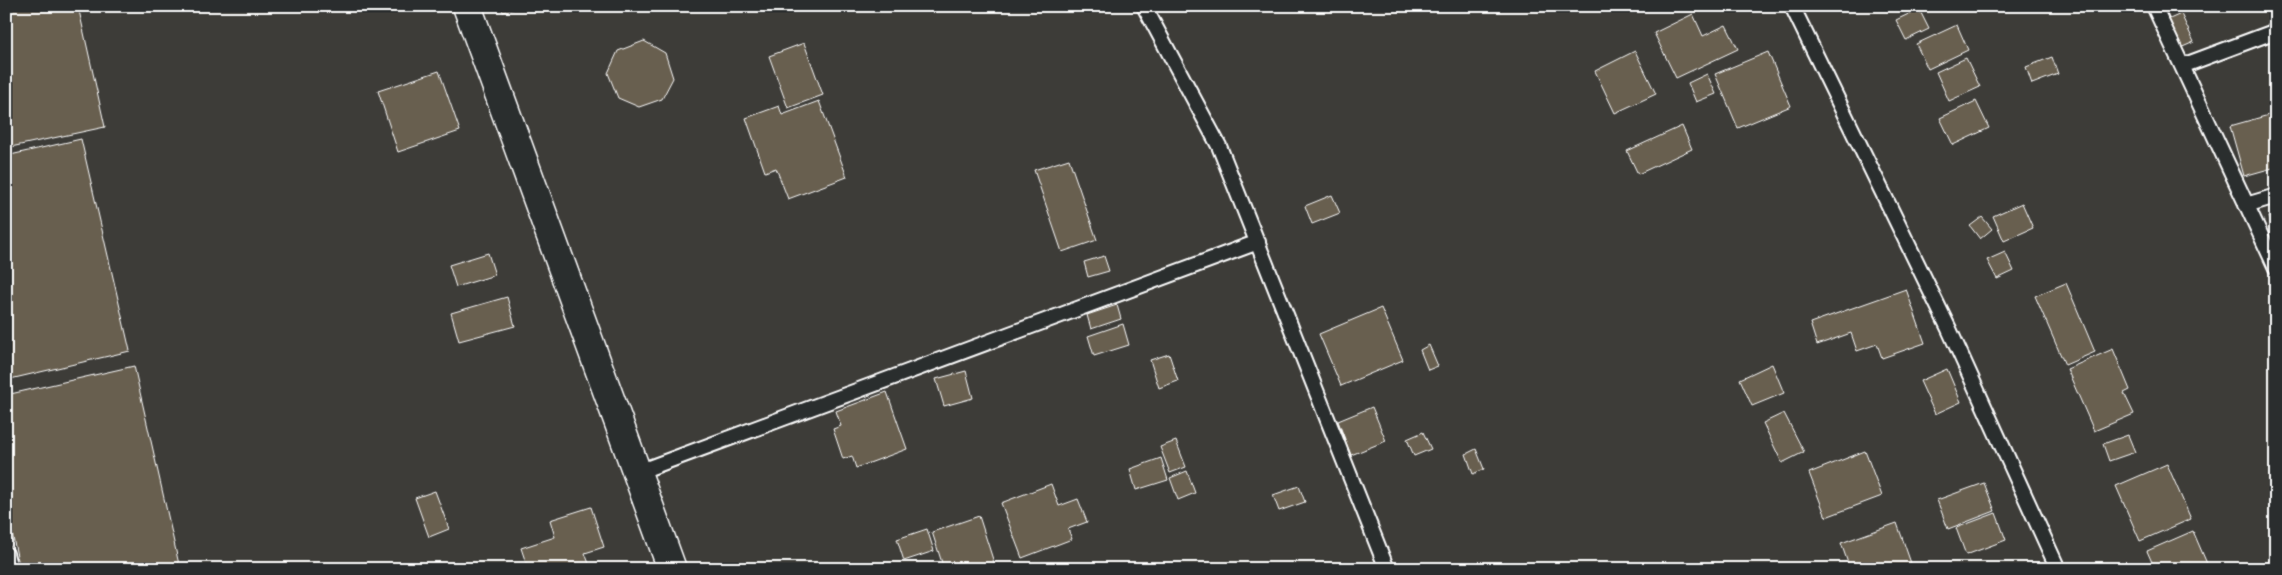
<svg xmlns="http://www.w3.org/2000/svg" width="2282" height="575" font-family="Delius,sans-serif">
  <rect width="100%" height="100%" fill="#3d3c38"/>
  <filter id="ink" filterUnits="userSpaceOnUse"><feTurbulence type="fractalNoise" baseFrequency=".02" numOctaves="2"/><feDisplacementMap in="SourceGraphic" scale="10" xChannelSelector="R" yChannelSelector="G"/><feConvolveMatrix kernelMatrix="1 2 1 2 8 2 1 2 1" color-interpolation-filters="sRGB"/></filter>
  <g filter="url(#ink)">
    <path fill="#685f50" stroke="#fff" d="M 6,6 L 78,6 L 105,127 L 6,148 Z
      M 501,6 L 522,6 L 503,12 Z
      M 2163,6 L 2186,6 L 2165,12 Z
      M 1919,9 L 1929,29 L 1906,40 L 1896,20 Z
      M 1693,14 L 1703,36 L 1726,25 L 1738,49 L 1676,78 L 1654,33 Z
      M 2181,14 L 2194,42 L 2178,49 L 2165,21 Z
      M 1957,25 L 1968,50 L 1928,69 L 1916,44 Z
      M 644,41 L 665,53 L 673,78 L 662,99 L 639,107 L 618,98 L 608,73 L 618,51 Z
      M 804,43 L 823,95 L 788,108 L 769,56 Z
      M 1635,51 L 1656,94 L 1615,113 L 1595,71 Z
      M 1768,52 L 1791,106 L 1738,128 L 1715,74 Z
      M 2052,57 L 2058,74 L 2032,84 L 2026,67 Z
      M 1966,58 L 1980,87 L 1949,101 L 1936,72 Z
      M 439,71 L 460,131 L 398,152 L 378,91 Z
      M 1707,74 L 1716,94 L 1696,102 L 1688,83 Z
      M 819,101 L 847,177 L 788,199 L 776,168 L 765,172 L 746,118 L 779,106 L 782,115 Z
      M 1976,101 L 1989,128 L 1953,145 L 1940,118 Z
      M 2276,113 L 2276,167 L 2244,176 L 2230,126 Z
      M 1682,126 L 1692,149 L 1638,174 L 1627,151 Z
      M 81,139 L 130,351 L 6,380 L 6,156 Z
      M 1069,159 L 1097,240 L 1062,252 L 1034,170 Z
      M 1332,195 L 1340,213 L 1312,224 L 1305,206 Z
      M 2022,203 L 2033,228 L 2004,241 L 1993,216 Z
      M 2276,214 L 2276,238 L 2268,217 Z
      M 1982,217 L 1992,229 L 1980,239 L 1970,226 Z
      M 2005,252 L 2014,271 L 1997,279 L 1987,260 Z
      M 488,253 L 495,275 L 456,287 L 449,265 Z
      M 1104,256 L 1109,271 L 1088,277 L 1084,262 Z
      M 2066,283 L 2095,352 L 2065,365 L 2035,296 Z
      M 1906,289 L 1925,343 L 1882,358 L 1877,344 L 1857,351 L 1851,333 L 1817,345 L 1810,323 Z
      M 507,297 L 515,326 L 459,341 L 451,313 Z
      M 1117,305 L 1121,319 L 1091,329 L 1087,315 Z
      M 1381,308 L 1403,360 L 1341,386 L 1319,334 Z
      M 1123,324 L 1129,345 L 1094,356 L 1088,336 Z
      M 1429,345 L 1438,366 L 1428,370 L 1420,350 Z
      M 2113,349 L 2130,390 L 2124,393 L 2134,414 L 2094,431 L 2067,369 Z
      M 1169,354 L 1178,381 L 1159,388 L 1150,360 Z
      M 1772,364 L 1784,393 L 1752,406 L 1740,379 Z
      M 134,366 L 180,569 L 20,569 L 6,507 L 6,395 Z
      M 1947,369 L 1961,402 L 1935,414 L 1920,381 Z
      M 966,371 L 973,398 L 944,406 L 936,379 Z
      M 887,392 L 907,449 L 856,468 L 852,456 L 843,459 L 833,429 L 841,426 L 836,411 Z
      M 1372,407 L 1386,441 L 1351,455 L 1338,421 Z
      M 1784,413 L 1804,452 L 1782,463 L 1763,423 Z
      M 1423,432 L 1431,449 L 1414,456 L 1407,439 Z
      M 2128,435 L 2135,452 L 2109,461 L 2103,444 Z
      M 1176,441 L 1186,467 L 1170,473 L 1160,447 Z
      M 1476,449 L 1484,469 L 1473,474 L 1466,454 Z
      M 1865,451 L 1882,496 L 1826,517 L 1809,473 Z
      M 1161,458 L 1168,480 L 1136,490 L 1130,469 Z
      M 2167,464 L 2191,519 L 2140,541 L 2116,486 Z
      M 1187,471 L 1195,493 L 1178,500 L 1170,478 Z
      M 1984,483 L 1995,511 L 1948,529 L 1937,500 Z
      M 1051,484 L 1059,506 L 1078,499 L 1087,522 L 1068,529 L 1072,539 L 1022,558 L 1001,503 Z
      M 1299,486 L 1305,502 L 1279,511 L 1273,495 Z
      M 435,491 L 449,529 L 429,537 L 415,498 Z
      M 591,507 L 604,547 L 585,553 L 591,569 L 528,569 L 521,548 L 555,537 L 550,520 Z
      M 1996,513 L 2006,540 L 1966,555 L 1956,528 Z
      M 979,516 L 996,569 L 944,569 L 932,532 Z
      M 1897,523 L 1913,569 L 1850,569 L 1841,543 Z
      M 927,529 L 934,551 L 904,561 L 897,539 Z
      M 2193,531 L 2208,566 L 2201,569 L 2155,569 L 2147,551 Z"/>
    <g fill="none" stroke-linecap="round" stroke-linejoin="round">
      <g stroke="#fff" stroke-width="18">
        <path id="lane" d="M 1144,6 L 1219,146 L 1387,569
          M 1792,6 L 1949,329 L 2058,569
          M 2154,6 L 2276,268
          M 2182,66 L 2276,31
          M 2246,205 L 2276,196
          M 638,472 L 1258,242
          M 6,554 L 10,569"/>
      </g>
      <g stroke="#fff" stroke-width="31">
        <path id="street" d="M 467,6 L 672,569"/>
      </g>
      <use href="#lane" stroke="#2a2d2e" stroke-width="14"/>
      <use href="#street" stroke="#2a2d2e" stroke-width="28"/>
    </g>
  </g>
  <rect width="2282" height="575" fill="none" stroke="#2a2d2e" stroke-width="25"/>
  <rect x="12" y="12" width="2257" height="550" fill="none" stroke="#fff" stroke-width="2" filter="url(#ink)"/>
</svg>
